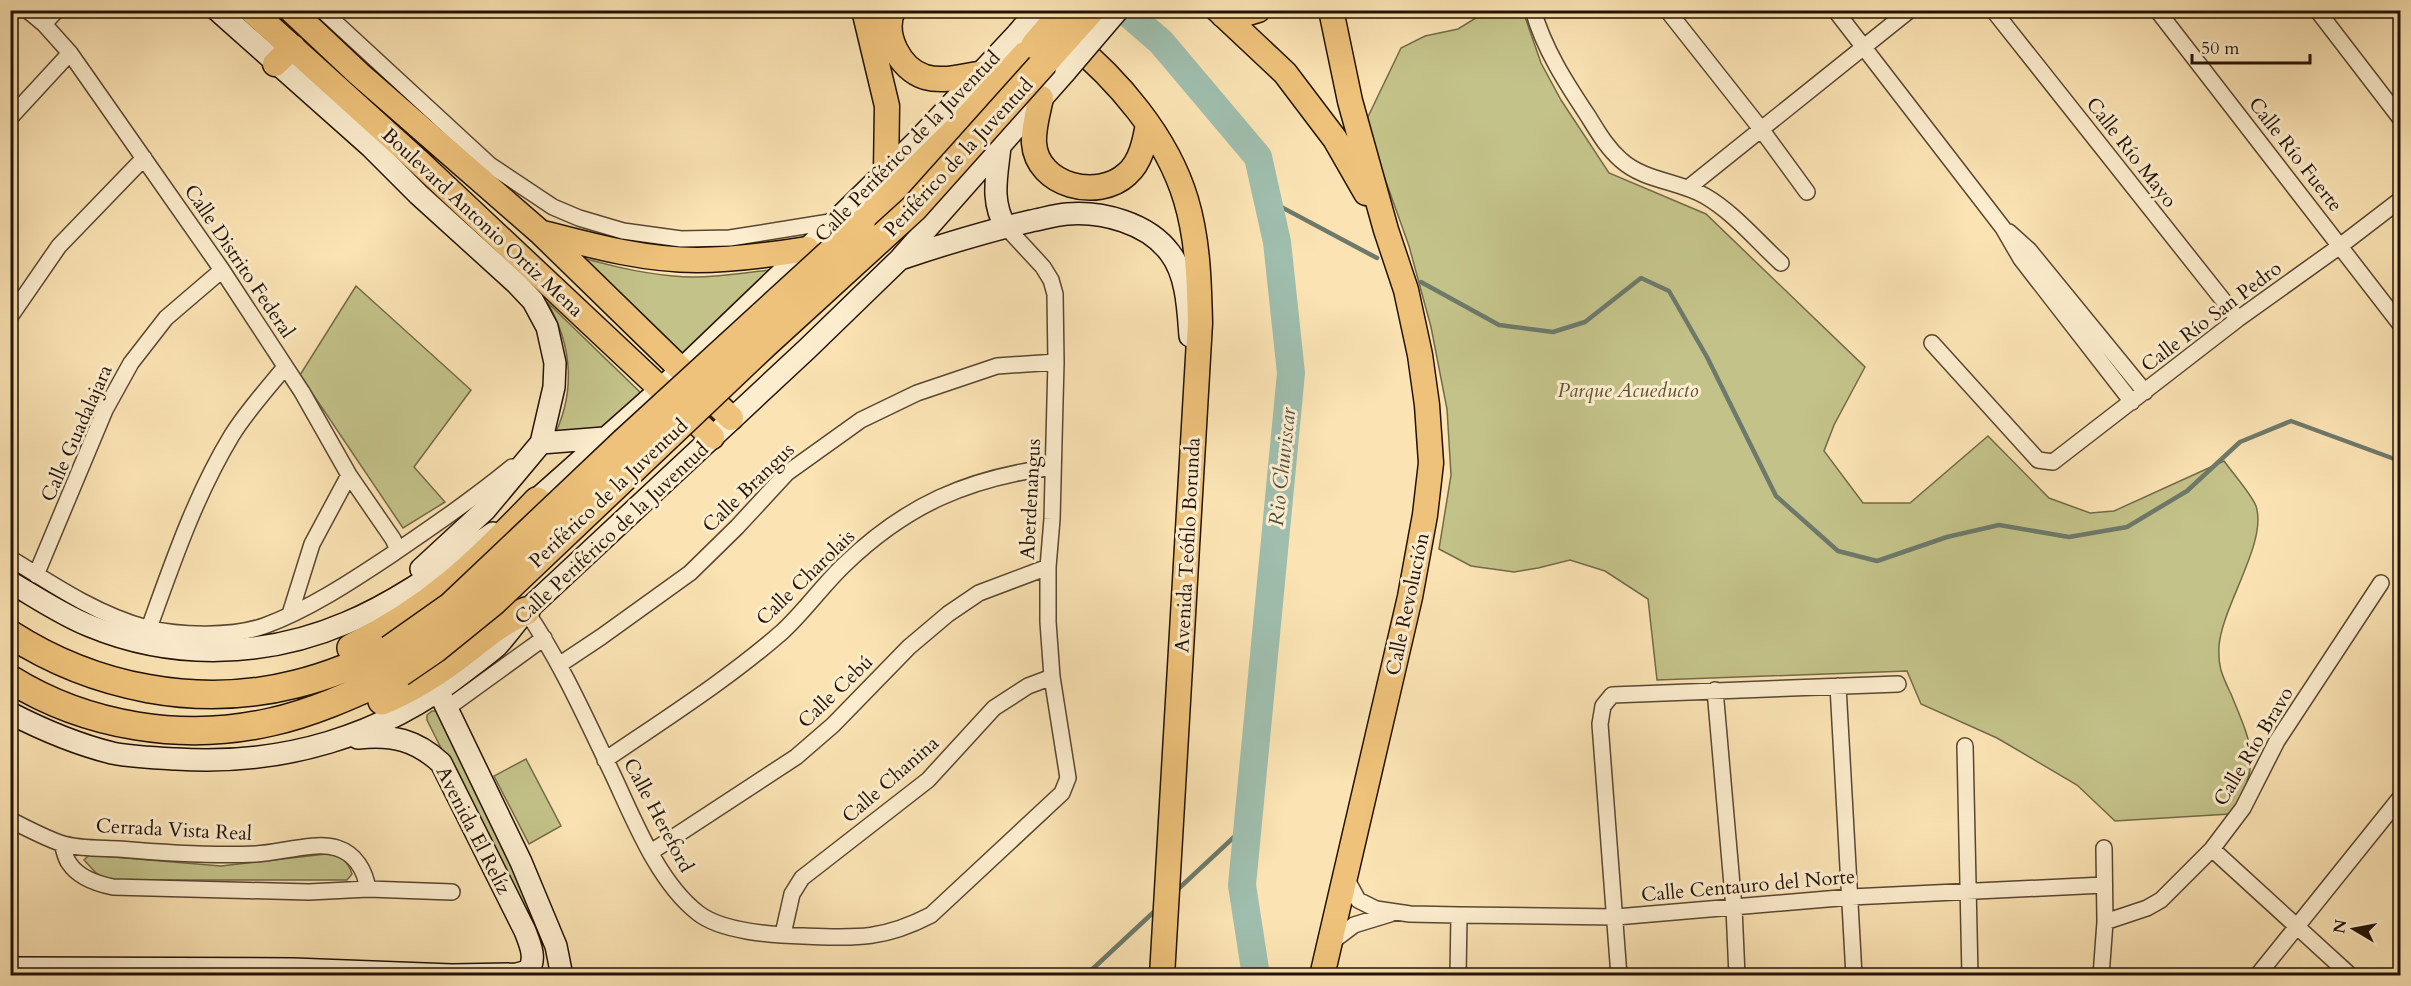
<svg xmlns="http://www.w3.org/2000/svg" width="2411" height="986" font-family="Cardo,serif">
  <rect width="100%" height="100%" fill="#fbe3b3"/>
  <filter id="stains"><feTurbulence type="fractalNoise" baseFrequency=".00333" numOctaves="4"/><feColorMatrix values="0 0 0 0 .2 0 0 0 0 .09 0 0 0 0 .02 0 0 0 .5 -.17"/></filter>
  <radialGradient id="worn" r=".72"><stop offset=".6" stop-color="#630" stop-opacity="0"/><stop offset="1" stop-color="#630" stop-opacity=".3"/></radialGradient>
  <path fill="#c3c289" stroke="#736a48" stroke-width="1.5" d="M 1487,11 L 1523,11 L 1541,63 L 1561,100 L 1609,173 L 1706,214 L 1865,367 L 1834,425 L 1824,451 L 1863,503 L 1910,503 L 1988,436 L 2049,498 L 2090,513 L 2114,511 L 2224,461 C 2232,472 2252,495 2256,506 C 2268,542 2222,606 2219,646 C 2218,668 2222,675 2231,694 C 2252,745 2263,765 2230,814 L 2115,821 L 2077,785 L 1997,738 L 1921,704 L 1907,671 L 1657,680 L 1648,599 L 1605,571 L 1570,560 L 1538,568 L 1514,572 L 1471,566 L 1439,549 L 1451,475 L 1447,409 L 1431,327 L 1409,246 L 1365,123 L 1401,48 L 1425,36 L 1458,29 Z
    M 565,253 C 600,263 637,273 673,276 C 705,279 737,274 769,270 L 681,359 Z
    M 356,286 L 471,390 L 414,467 L 445,502 L 403,528 L 300,375 Z
    M 547,302 L 644,396 L 601,431 L 552,440 C 576,394 573,346 547,302 Z
    M 432,711 L 437,711 L 547,931 L 545,943 L 538,942 L 427,720 L 427,715 Z
    M 526,759 L 561,826 L 529,844 L 494,776 Z
    M 326,854 C 339,855 348,860 352,874 L 347,880 L 107,880 L 96,873 L 84,860 L 89,855 L 221,866 Z"/>
  <g fill="none" stroke-linecap="round" stroke-linejoin="round">
    <path stroke="#6d796a" stroke-width="4.5" d="M 1268,200 L 1377,258
      M 1421,282 L 1499,325 L 1553,332 L 1585,322 L 1641,278 L 1669,291 L 1707,357 L 1776,496 L 1838,551 L 1877,561 L 1947,537 L 1999,525 L 2069,537 L 2127,527 L 2187,491 L 2240,442 L 2291,421 L 2400,461
      M 1175,892 L 1248,824
      M 1085,976 L 1158,908"/>
    <path stroke="#9fbead" stroke-width="28" d="M 1124,10 L 1161,42 L 1258,157 L 1277,242 L 1291,373 L 1242,885 L 1256,976"/>
    <g stroke="#594631" stroke-width="18">
      <path id="street" d="M 27,10 L 44,24 L 70,53 L 222,270 L 302,392 L 349,475 L 393,539 L 398,550
        M 322,10 L 490,165 L 553,207 L 579,218 L 623,231 L 681,239 L 730,238 L 836,221
        M 1533,10 C 1544,49 1566,83 1588,116 C 1598,132 1607,148 1621,160 C 1644,181 1679,181 1705,196 C 1733,212 1757,241 1781,263
        M 1667,10 L 1761,129 L 1807,192
        M 1835,10 L 2003,228 L 2021,259 L 2132,402
        M 1993,10 L 2238,319
        M 2157,10 L 2400,324
        M 2317,10 L 2400,118
        M 44,24 L 57,10
        M 10,118 L 70,53
        M 1688,188 L 1910,10
        M 2009,232 L 2029,250 L 2145,392
        M 10,317 L 59,246 L 144,158
        M 1932,343 L 2038,460 L 2053,462 L 2238,319 L 2340,246 L 2400,200
        M 10,558 C 53,585 98,615 147,628 C 180,636 232,637 264,626 C 308,610 352,581 391,555 C 432,527 473,499 512,467
        M 36,575 L 105,410 L 131,363 L 166,318 L 222,270
        M 526,611 C 561,662 586,719 613,775 C 634,820 658,882 698,913 C 722,932 773,935 803,936 C 856,938 883,940 931,915 L 1062,793 L 1068,778 L 1052,677 L 1048,622 L 1048,567 L 1052,519 L 1056,362 L 1055,294 L 1051,280 L 1043,267 L 1006,227
        M 290,614 L 312,544 L 349,475
        M 149,628 C 173,562 195,496 232,435 C 247,411 267,389 285,367
        M 559,665 L 601,637 L 690,573 L 737,527 L 787,473 L 861,420 L 917,393 L 997,366 L 1056,362
        M 1838,686 L 1854,976
        M 1715,690 L 1734,908 L 1737,976
        M 446,709 L 544,638
        M 1965,746 L 1970,976
        M 605,760 C 665,719 727,680 782,632 C 804,612 822,586 844,565 C 906,505 968,478 1053,467
        M 10,820 C 27,828 43,837 60,843 C 78,849 101,848 119,849 C 165,853 210,856 256,854 C 280,853 315,841 337,848 C 356,854 365,871 368,889
        M 62,844 C 64,849 65,858 69,863 C 78,877 98,884 113,887 L 309,892 L 368,889 L 452,892
        M 2212,849 L 2351,976
        M 651,852 L 796,757 L 833,725 L 909,647 L 948,614 L 979,593 L 1048,567
        M 1345,876 L 1358,900 L 1376,909 L 1410,914 L 1459,915 L 1616,917 L 1851,897 L 2104,885
        M 2105,922 L 2147,908 L 2161,900 L 2212,849 L 2243,808 L 2277,741 L 2381,583
        M 783,934 L 792,894 L 802,878 L 928,780 L 994,708 L 1028,686 L 1052,677
        M 1329,944 L 1354,925 L 1390,914
        M 1458,976 L 1459,915
        M 1619,976 L 1600,724 L 1603,706 L 1612,695 L 1898,684
        M 2101,976 L 2105,922 L 2104,848
        M 2257,976 L 2400,798"/>
    </g>
    <g stroke="#231206" stroke-width="24">
      <path id="secondary" d="M 217,10 L 371,147 L 418,194 L 516,283 L 533,301 L 547,327 L 555,363 L 554,387 L 541,443 L 485,510 L 421,569
        M 1000,147 C 997,175 990,202 1006,227
        M 903,258 C 945,244 987,231 1031,221 C 1042,219 1055,215 1067,214 C 1102,211 1148,223 1170,253 C 1187,275 1188,310 1190,336
        M 541,443 L 604,438
        M 526,509 L 661,389 L 807,249 L 919,139 L 1018,33
        M 10,582 C 36,597 62,615 90,626 C 172,660 264,658 346,623 C 399,601 447,565 493,533
        M 439,692 L 521,862 L 556,946 L 562,976
        M 10,713 C 43,730 76,744 112,753 C 132,757 155,758 176,759 C 281,766 382,737 465,671 C 475,663 487,655 497,646 C 507,635 516,622 526,611 L 807,349 L 900,259 L 1066,71
        M 10,968 L 293,969 L 452,975 L 517,974 L 528,971 C 537,959 530,944 525,931 L 441,763 C 416,740 392,734 358,738"/>
    </g>
    <g stroke="#231206" stroke-width="27">
      <path id="primary" d="M 251,10 L 419,162 L 712,437
        M 291,10 L 359,74 L 540,232 L 731,418
        M 864,10 L 887,106 L 886,172
        M 893,10 C 882,35 900,69 925,77 C 942,82 961,77 978,74
        M 1218,10 L 1285,73 L 1335,139 L 1366,193
        M 1223,15 L 1238,16 L 1258,10
        M 1067,38 C 1117,79 1167,136 1186,200 C 1198,240 1199,282 1200,323 L 1162,976
        M 275,64 L 293,47
        M 1041,98 C 1038,112 1033,129 1034,143 C 1037,186 1098,201 1127,174 C 1141,162 1145,141 1148,124
        M 543,233 C 593,246 644,260 697,260 C 733,260 770,255 807,249
        M 1322,976 L 1410,597 L 1425,515 L 1431,463 L 1427,405 L 1420,355 L 1406,290 L 1386,230 L 1350,101 L 1331,10"/>
    </g>
    <g stroke="#231206" stroke-width="30">
      <path id="highway" d="M 861,225 L 962,125 L 1035,45
        M 10,634 C 94,688 199,709 296,684 C 329,676 359,663 390,649
        M 351,648 C 431,609 477,564 537,501
        M 10,679 C 87,727 184,742 271,722 C 316,712 358,692 400,673
        M 382,701 C 407,691 433,675 456,658 C 479,641 498,622 526,611"/>
    </g>
    <use href="#street" stroke="#fcedce" stroke-width="15"/>
    <use href="#secondary" stroke="#fcedce" stroke-width="21"/>
    <use href="#primary" stroke="#eec27a" stroke-width="24"/>
    <use href="#highway" stroke="#eec27a" stroke-width="27"/>
    <g stroke="#231206" stroke-width="24" stroke-linecap="butt">
      <path id="secondary-bridge" d="M 1018,33 L 1037,10
        M 1066,71 L 1118,10"/>
    </g>
    <g stroke="#231206" stroke-width="30" stroke-linecap="butt">
      <path id="highway-bridge" d="M 1035,45 L 1065,10
        M 390,649 L 451,606 L 623,443 L 861,225
        M 400,673 L 435,649 L 493,602 L 765,344 L 914,208 L 1091,10"/>
    </g>
    <use href="#secondary-bridge" stroke="#fcedce" stroke-width="21"/>
    <use href="#highway-bridge" stroke="#eec27a" stroke-width="27"/>
  </g>
  <g text-anchor="middle" stroke-width="6" stroke-linejoin="round" paint-order="stroke">
    <g font-size="20" fill="#231206" stroke="#fcedce">
      <text transform="translate(907 146) rotate(-46)" y="7">Calle Periférico de la Juventud</text>
      <text transform="translate(2132 152) rotate(52)" y="7">Calle Río Mayo</text>
      <text transform="translate(2296 154) rotate(52)" y="7">Calle Río Fuerte</text>
      <text transform="translate(958 157) rotate(-47)" y="7">Periférico de la Juventud</text>
      <text transform="translate(483 222) rotate(43)" y="7">Boulevard Antonio Ortiz Mena</text>
      <text transform="translate(240 261) rotate(56)" y="7">Calle Distrito Federal</text>
      <text transform="translate(2211 316) rotate(-37)" y="7">Calle Río San Pedro</text>
      <text transform="translate(76 433) rotate(-66)" y="7">Calle Guadalajara</text>
      <text transform="translate(748 487) rotate(-44)" y="7">Calle Brangus</text>
      <text transform="translate(608 493) rotate(-43)" y="7">Periférico de la Juventud</text>
      <text transform="translate(1030 499) rotate(-87)" y="7">Aberdenangus</text>
      <text transform="translate(611 533) rotate(-43)" y="7">Calle Periférico de la Juventud</text>
      <text transform="translate(1187 545) rotate(-87)" y="7">Avenida Teófilo Borunda</text>
      <text transform="translate(805 577) rotate(-44)" y="7">Calle Charolais</text>
      <text transform="translate(1407 604) rotate(-78)" y="7">Calle Revolución</text>
      <text transform="translate(835 691) rotate(-44)" y="7">Calle Cebú</text>
      <text transform="translate(2253 746) rotate(-59)" y="7">Calle Río Bravo</text>
      <text transform="translate(890 779) rotate(-41)" y="7">Calle Chanina</text>
      <text transform="translate(659 815) rotate(62)" y="7">Calle Hereford</text>
      <text transform="translate(174 829) rotate(3)" y="7">Cerrada Vista Real</text>
      <text transform="translate(474 830) rotate(63)" y="7">Avenida El Relíz</text>
      <text transform="translate(1748 885) rotate(-5)" y="7">Calle Centauro del Norte</text>
    </g>
    <g font-size="20" font-style="italic" fill="#5b5034" stroke="#fcedce">
      <text x="1628" y="397">Parque Acueducto</text>
    </g>
    <g font-size="21" font-style="italic" fill="#4e4e40" stroke="#fcedce">
      <text transform="translate(1282 467) rotate(-84)" y="7">Rio Chuviscar</text>
    </g>
  </g>
  <rect width="2411" height="986" fill="none" stroke="#fbe3b3" stroke-width="36"/>
  <rect x="12" y="12" width="2387" height="962" fill="none" stroke="#231206" stroke-width="3"/>
  <rect x="18" y="18" width="2375" height="950" fill="none" stroke="#231206" stroke-width="1.5"/>
  <g transform="translate(2354 929) rotate(280)" stroke="#fcedce" stroke-width="4.5" paint-order="stroke">
  <path d="M0-4.5L10 22L0 15L-10 22Z" fill="#231206"/>
  <text y="-9" font-size="16" font-weight="bold" text-anchor="middle" fill="#231206">N</text>
  </g>
  <path d="M2192 54v9h118v-9" fill="none" stroke="#231206" stroke-width="3"/>
  <text x="2201" y="54" font-size="18" fill="#231206" stroke="#fcedce" stroke-width="4.5" paint-order="stroke">50 m</text>
  <rect width="100%" height="100%" filter="url(#stains)"/>
  <rect width="100%" height="100%" fill="url(#worn)"/>
</svg>
